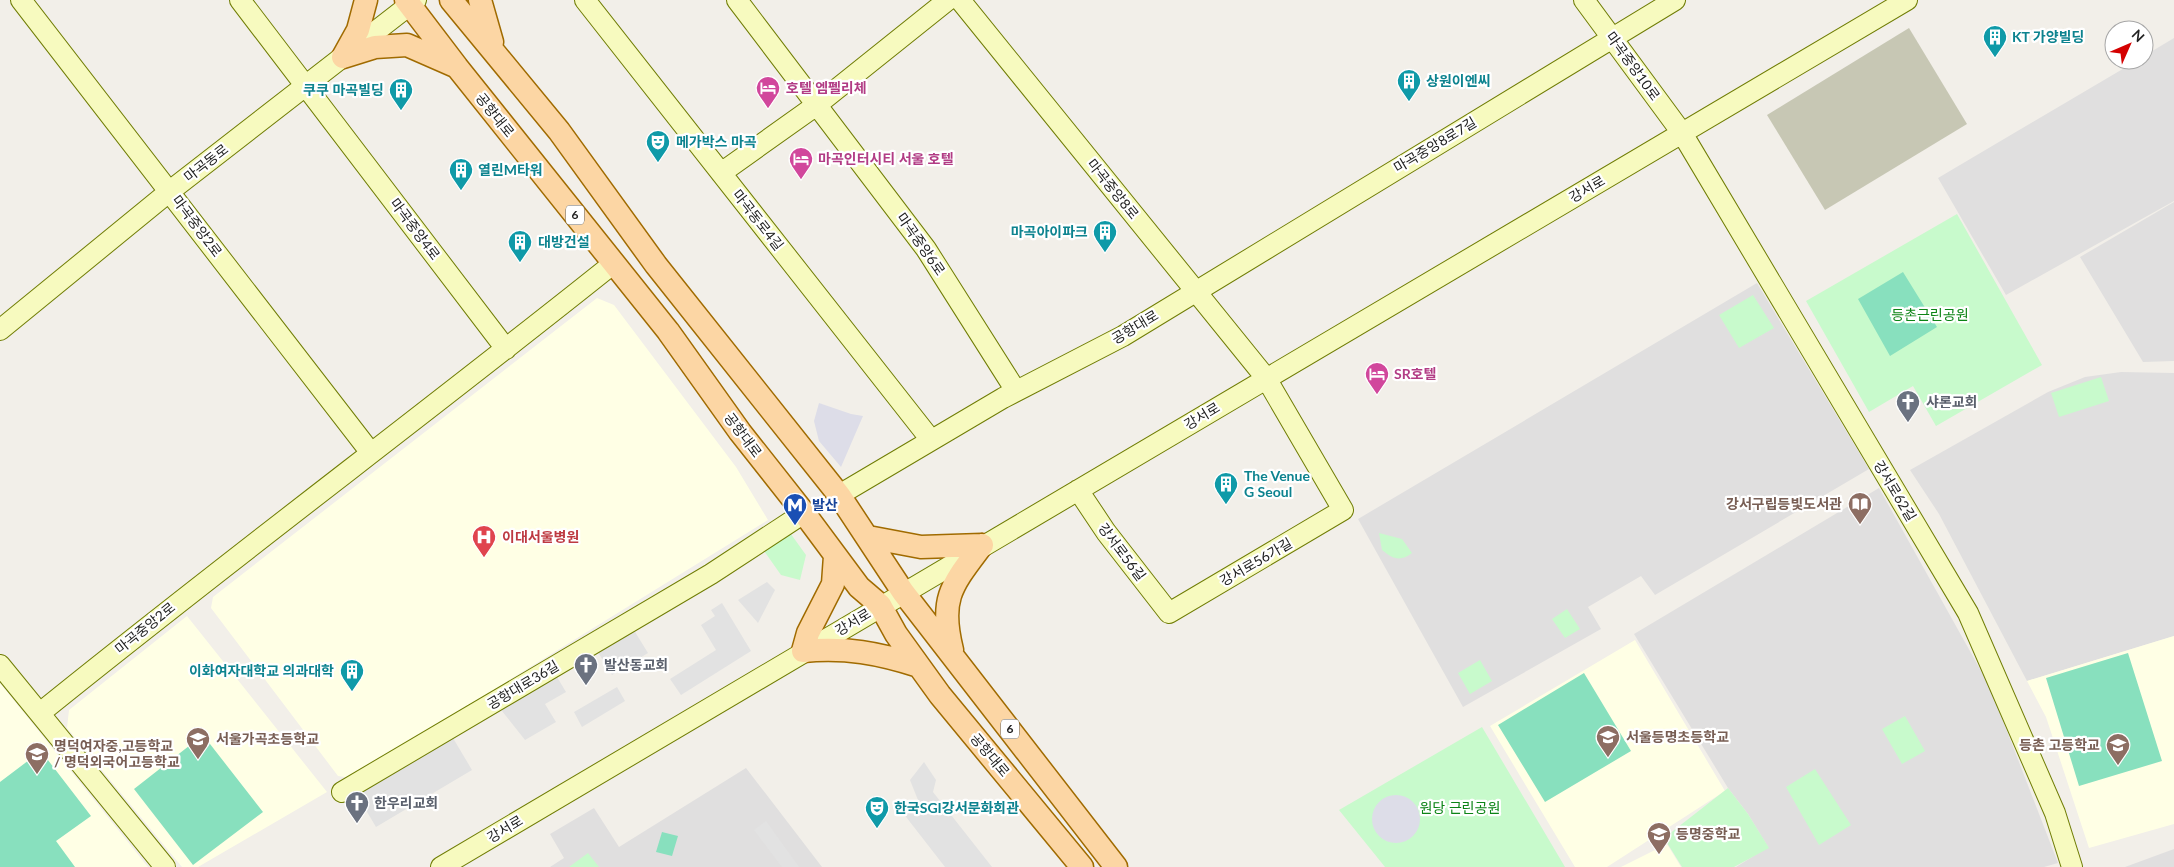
<svg xmlns="http://www.w3.org/2000/svg" width="2174" height="867" font-family="Lato,'Noto Sans KR',sans-serif">
  <rect width="100%" height="100%" fill="#f2efe9"/>
  <path fill="#e0dfdf" d="M 2174,38 L 2174,201 L 2006,295 L 1938,178 L 2138,60 L 2144,60 L 2144,56 Z
    M 2174,202 L 2174,361 L 2143,362 L 2080,257 Z
    M 1757,283 L 1869,469 L 1655,595 L 1641,576 L 1588,607 L 1601,629 L 1463,707 L 1358,519 Z
    M 2121,372 L 2174,373 L 2174,636 L 2027,681 L 1939,514 L 1910,470 L 2048,392 L 2085,377 Z
    M 1879,488 L 1990,687 L 2058,863 L 2044,867 L 1736,867 L 1768,847 L 1748,814 L 1728,788 L 1634,634 Z
    M 746,768 L 822,867 L 550,867 L 564,858 L 550,834 L 594,808 L 619,847 Z
    M 2174,849 L 2174,867 L 2125,867 Z"/>
  <path fill="#ffffe5" d="M 597,298 L 614,305 L 736,467 L 768,520 L 351,778 L 338,776 L 211,608 L 213,597 Z
    M 187,616 L 327,792 L 198,867 L 182,867 L 67,728 L 69,710 Z
    M 2174,636 L 2174,824 L 2089,848 L 2046,717 L 2027,681 Z
    M 1635,640 L 1725,791 L 1607,867 L 1575,867 L 1490,726 Z
    M 0,683 L 148,867 L 0,867 Z
    M 1667,844 L 1681,867 L 1621,867 Z"/>
  <path fill="#c7c7b4" d="M 1909,28 L 1967,124 L 1825,210 L 1767,115 Z"/>
  <path fill="#c8facc" d="M 1957,214 L 2042,365 L 1936,426 L 1913,386 L 1869,412 L 1806,301 Z
    M 1753,295 L 1774,328 L 1739,348 L 1719,315 Z
    M 2101,377 L 2109,401 L 2059,417 L 2051,393 Z
    M 788,530 L 806,555 L 800,580 L 781,575 L 762,548 Z
    M 1379,533 L 1402,539 L 1412,553 C 1400,562 1393,559 1382,550 Z
    M 1567,609 L 1580,629 L 1565,638 L 1552,619 Z
    M 1480,660 L 1492,681 L 1470,694 L 1458,673 Z
    M 1905,716 L 1925,751 L 1902,764 L 1882,729 Z
    M 1482,727 L 1565,867 L 1385,867 L 1339,810 Z
    M 1815,769 L 1851,825 L 1819,845 L 1786,787 Z
    M 1728,788 L 1748,814 L 1769,848 L 1734,867 L 1682,867 L 1664,838 Z
    M 588,853 L 599,867 L 569,867 Z"/>
  <path fill="#88e0be" d="M 1903,272 L 1937,327 L 1890,356 L 1858,299 Z
    M 2128,653 L 2162,761 L 2079,786 L 2046,678 Z
    M 1584,673 L 1631,751 L 1545,802 L 1498,725 Z
    M 203,735 L 263,812 L 193,865 L 134,789 Z
    M 41,751 L 91,816 L 56,841 L 75,867 L 0,867 L 0,782 Z
    M 662,832 L 678,836 L 672,856 L 656,852 Z"/>
  <path fill="#e2e2e2" d="M 767,582 L 775,590 L 758,623 L 738,600 Z
    M 722,603 L 751,651 L 681,695 L 670,679 L 716,650 L 701,625 L 715,616 L 711,610 Z
    M 632,627 L 648,653 L 612,675 L 596,649 Z
    M 554,672 L 566,692 L 545,704 L 556,722 L 525,740 L 502,711 L 503,702 Z
    M 617,687 L 625,701 L 582,727 L 574,712 Z
    M 450,733 L 472,770 L 376,827 L 354,790 Z
    M 924,762 L 936,780 L 933,792 L 992,867 L 945,867 L 903,813 L 918,800 L 910,780 Z
    M 766,821 L 799,867 L 782,867 L 754,830 Z"/>
  <path fill="#dddde8" d="M 819,403 L 851,414 L 863,416 L 841,467 L 819,441 L 814,421 Z
    M1372 819a24 24 0 1 1 48 0a24 24 0 1 1-48 0Z"/>
  <g fill="none" stroke-linecap="round" stroke-linejoin="round">
    <g stroke="#707d05" stroke-width="22">
      <path id="secondary" d="M 21,0 L 371,453
        M 240,0 L 506,349
        M 585,0 L 931,440
        M 737,0 L 926,249 L 1016,391
        M 960,0 L 1266,378 L 1343,510 L 1169,613 L 1106,532 L 1078,490
        M 1584,0 L 1682,133 L 1968,613 L 2055,813 L 2072,867
        M 721,173 L 818,104 L 948,0
        M 0,330 L 170,191 L 416,0
        M 839,495 L 1003,398 L 1123,336 L 1675,0
        M 0,665 L 165,867
        M 40,713 C 229,560 424,415 614,263
        M 342,792 L 711,574 L 804,513
        M 441,867 L 1907,0"/>
    </g>
    <g stroke="#a06b00" stroke-width="25">
      <path id="primary" d="M 406,0 L 457,67 L 668,331 L 740,432 L 804,513 L 859,587 L 880,605 L 896,634 L 940,695 L 1082,867
        M 451,0 L 559,131 L 656,265 L 839,495 L 903,592 L 1116,867
        M 480,0 L 492,42
        M 343,57 L 375,47 L 407,45 L 455,66
        M 343,57 L 358,30 L 366,0
        M 868,537 L 921,547 L 982,545
        M 835,556 L 833,584 L 808,633 L 803,651 C 846,647 878,653 919,666
        M 952,650 C 939,598 952,585 982,545"/>
    </g>
    <use href="#secondary" stroke="#f7fabf" stroke-width="20"/>
    <use href="#primary" stroke="#fcd6a4" stroke-width="22"/>
  </g>
  <defs>
    <g id="building-pin" transform="scale(1.25)"><path d="M0 17L-7.5 6A9.5 9.5 0 1 1 7.5 6Z" fill="#0f9aa8" stroke="#fff"/><path d="M-4-6H4V6H1V3H-1V6H-4ZM-2.5-4.3h1.7v1.8h-1.7ZM.8-4.3h1.7v1.8H.8ZM-2.5-1h1.7V.8h-1.7ZM.8-1h1.7V.8H.8Z" fill="#fff"/></g>
    <g id="hotel-pin" transform="scale(1.25)"><path d="M0 17L-7.5 6A9.5 9.5 0 1 1 7.5 6Z" fill="#d1479c" stroke="#fff"/><path d="M-6-4.5h1.5V1H6V5H4.5V3h-9V5H-6ZM-4 0a1.8 1.8 0 1 1 3.6 0ZM.5 0V-2.5h3Q6-2.5 6 0Z" fill="#fff"/></g>
    <g id="theatre-pin" transform="scale(1.25)"><path d="M0 17L-7.5 6A9.5 9.5 0 1 1 7.5 6Z" fill="#0f9aa8" stroke="#fff"/><path d="M-5-5.5Q0-4 5-5.5V0Q5 5 0 6Q-5 5-5 0ZM-3.3-2.5H-1v1.5H-3.3ZM1-2.5H3.3v1.5H1ZM-2.8 1Q0 5.5 2.8 1Z" fill="#fff"/></g>
    <g id="church-pin" transform="scale(1.25)"><path d="M0 17L-7.5 6A9.5 9.5 0 1 1 7.5 6Z" fill="#6b7280" stroke="#fff"/><path d="M-1.2-6h2.4v3.5h3.3v2.4h-3.3V6h-2.4V-.1h-3.3v-2.4h3.3Z" fill="#fff"/></g>
    <g id="library-pin" transform="scale(1.25)"><path d="M0 17L-7.5 6A9.5 9.5 0 1 1 7.5 6Z" fill="#8d6e63" stroke="#fff"/><path d="M-6-4Q-3-5.5-.7-3.5V5Q-3 3-6 4ZM6-4Q3-5.5 .7-3.5V5Q3 3 6 4Z" fill="#fff"/></g>
    <g id="metro-pin" transform="scale(1.25)"><path d="M0 17L-7.5 6A9.5 9.5 0 1 1 7.5 6Z" fill="#1a4fb4" stroke="#fff"/><path d="M-5.5 5V-5H-3L0 0L3-5H5.5V5H3V-.5L0 4L-3-.5V5Z" fill="#fff"/></g>
    <g id="hospital-pin" transform="scale(1.25)"><path d="M0 17L-7.5 6A9.5 9.5 0 1 1 7.5 6Z" fill="#e0444e" stroke="#fff"/><path d="M-5-5h3v3.5h4V-5h3V5h-3V1.5h-4V5h-3Z" fill="#fff"/></g>
    <g id="school-pin" transform="scale(1.25)"><path d="M0 17L-7.5 6A9.5 9.5 0 1 1 7.5 6Z" fill="#8d6e63" stroke="#fff"/><path d="M0-5L7-2L0 1L-7-2ZM-4 1L0 2.5L4 1V4Q0 6-4 4Z" fill="#fff"/></g>
  </defs>
  <g fill-rule="evenodd">
    <use href="#building-pin" x="1995" y="37"/>
    <use href="#building-pin" x="1409" y="81"/>
    <use href="#hotel-pin" x="768" y="88"/>
    <use href="#building-pin" x="401" y="90"/>
    <use href="#theatre-pin" x="658" y="142"/>
    <use href="#hotel-pin" x="801" y="159"/>
    <use href="#building-pin" x="461" y="170"/>
    <use href="#building-pin" x="1105" y="232"/>
    <use href="#building-pin" x="520" y="242"/>
    <use href="#hotel-pin" x="1377" y="374"/>
    <use href="#church-pin" x="1908" y="402"/>
    <use href="#building-pin" x="1226" y="484"/>
    <use href="#library-pin" x="1860" y="504"/>
    <use href="#metro-pin" x="795" y="505"/>
    <use href="#hospital-pin" x="484" y="537"/>
    <use href="#church-pin" x="586" y="665"/>
    <use href="#building-pin" x="352" y="671"/>
    <use href="#school-pin" x="1608" y="737"/>
    <use href="#school-pin" x="198" y="739"/>
    <use href="#school-pin" x="2118" y="745"/>
    <use href="#school-pin" x="37" y="754"/>
    <use href="#church-pin" x="357" y="803"/>
    <use href="#theatre-pin" x="877" y="808"/>
    <use href="#school-pin" x="1659" y="834"/>
  </g>
  <g text-anchor="middle" stroke-width="4.5" stroke-linejoin="round" paint-order="stroke">
    <g fill="#fff" stroke="#646464" stroke-width="1">
      <rect x="566" y="205.5" width="18" height="19" rx="4"/>
      <rect x="1001" y="719.5" width="18" height="19" rx="4"/>
    </g>
    <g font-size="12" font-weight="bold" fill="#222">
      <text x="575" y="219">6</text>
      <text x="1010" y="733">6</text>
    </g>
    <g font-size="14" font-weight="bold" fill="#0d838f" stroke="#fff" text-anchor="start">
      <text x="2012" y="42">KT 가양빌딩</text>
      <text x="1426" y="86">상원이엔씨</text>
      <text x="384" y="95" text-anchor="end">쿠쿠 마곡빌딩</text>
      <text x="676" y="147">메가박스 마곡</text>
      <text x="478" y="175">열린M타워</text>
      <text x="1088" y="237" text-anchor="end">마곡아이파크</text>
      <text x="538" y="247">대방건설</text>
      <text x="1244" y="481">The Venue<tspan x="1244" dy="16">G Seoul</tspan></text>
      <text x="334" y="676" text-anchor="end">이화여자대학교 의과대학</text>
      <text x="894" y="813">한국SGI강서문화회관</text>
    </g>
    <g font-size="14" fill="#222" stroke="#fff">
      <text transform="translate(1633 66) rotate(54)" y="5">마곡중앙10로</text>
      <text transform="translate(495 115) rotate(51)" y="5">공항대로</text>
      <text transform="translate(1435 145) rotate(-31)" y="5">마곡중앙8로7길</text>
      <text transform="translate(206 163) rotate(-38)" y="5">마곡동로</text>
      <text transform="translate(1113 189) rotate(51)" y="5">마곡중앙8로</text>
      <text transform="translate(1587 189) rotate(-30)" y="5">강서로</text>
      <text transform="translate(758 220) rotate(52)" y="5">마곡동로4길</text>
      <text transform="translate(197 226) rotate(53)" y="5">마곡중앙2로</text>
      <text transform="translate(415 229) rotate(53)" y="5">마곡중앙4로</text>
      <text transform="translate(921 244) rotate(55)" y="5">마곡중앙6로</text>
      <text transform="translate(1135 327) rotate(-31)" y="5">공항대로</text>
      <text transform="translate(1202 416) rotate(-31)" y="5">강서로</text>
      <text transform="translate(743 435) rotate(53)" y="5">공항대로</text>
      <text transform="translate(1895 491) rotate(59)" y="5">강서로62길</text>
      <text transform="translate(1122 552) rotate(53)" y="5">강서로56길</text>
      <text transform="translate(1256 562) rotate(-30)" y="5">강서로56가길</text>
      <text transform="translate(853 622) rotate(-31)" y="5">강서로</text>
      <text transform="translate(145 628) rotate(-39)" y="5">마곡중앙2로</text>
      <text transform="translate(523 685) rotate(-31)" y="5">공항대로36길</text>
      <text transform="translate(990 755) rotate(50)" y="5">공항대로</text>
      <text transform="translate(505 829) rotate(-31)" y="5">강서로</text>
    </g>
    <g font-size="14" font-weight="bold" fill="#b23c85" stroke="#fff" text-anchor="start">
      <text x="786" y="93">호텔 엠펠리체</text>
      <text x="818" y="164">마곡인터시티 서울 호텔</text>
      <text x="1394" y="379">SR호텔</text>
    </g>
    <g font-size="14" fill="#0c8416" stroke="#fff">
      <text x="1930" y="320">등촌근린공원</text>
      <text x="1460" y="813">원당 근린공원</text>
    </g>
    <g font-size="14" font-weight="bold" fill="#5b616d" stroke="#fff" text-anchor="start">
      <text x="1926" y="407">샤론교회</text>
      <text x="604" y="670">발산동교회</text>
      <text x="374" y="808">한우리교회</text>
    </g>
    <g font-size="14" font-weight="bold" fill="#785e54" stroke="#fff" text-anchor="start">
      <text x="1842" y="509" text-anchor="end">강서구립등빛도서관</text>
      <text x="1626" y="742">서울등명초등학교</text>
      <text x="216" y="744">서울가곡초등학교</text>
      <text x="2100" y="750" text-anchor="end">등촌 고등학교</text>
      <text x="54" y="751">명덕여자중,고등학교<tspan x="54" dy="16">/ 명덕외국어고등학교</tspan></text>
      <text x="1676" y="839">등명중학교</text>
    </g>
    <g font-size="14" font-weight="bold" fill="#164399" stroke="#fff" text-anchor="start">
      <text x="812" y="510">발산</text>
    </g>
    <g font-size="14" font-weight="bold" fill="#be3a42" stroke="#fff" text-anchor="start">
      <text x="502" y="542">이대서울병원</text>
    </g>
  </g>
  <g transform="translate(2129 45) rotate(45)"><circle r="24" fill="#ffffff" stroke="#a7a7a7"/>
  <path d="M0-4L9 19L0 12L-9 19Z" fill="#d40000"/>
  <text y="-8" font-size="14" font-weight="bold" text-anchor="middle" fill="#222222">N</text>
  </g>
</svg>
